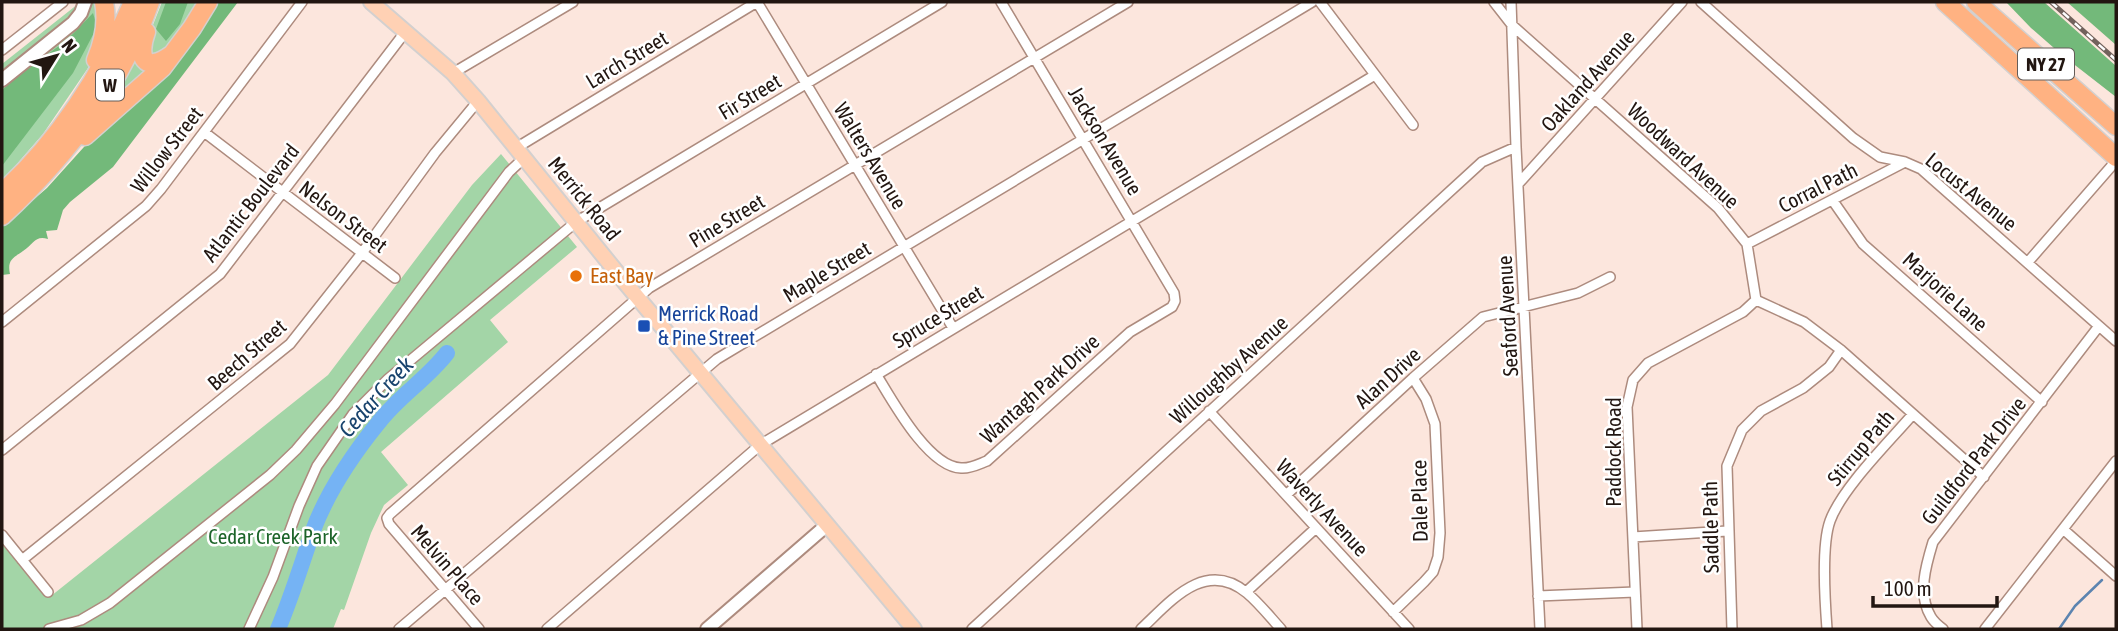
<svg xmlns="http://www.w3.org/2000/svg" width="2118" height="631" font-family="'Asap Condensed',sans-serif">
  <rect width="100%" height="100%" fill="#fce6dd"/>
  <path fill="#a3d5a7" d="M 78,2 L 100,2 L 98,50 L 88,68 L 43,134 L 2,181 L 2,64 L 78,4 Z
    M 162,2 L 202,2 L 175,43 L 152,60 L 145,45 Z
    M 135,58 L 152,73 L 109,105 Z
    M 501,154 L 577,247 L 490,320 L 508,342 L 381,452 L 408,485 L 384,505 L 371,533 L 344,610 L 341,609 L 333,629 L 2,629 L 2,535 L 51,596 L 328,375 L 472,185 Z"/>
  <path fill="#73b97a" d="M 166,2 L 188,2 L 180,24 L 166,41 L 156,29 Z
    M 218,2 L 238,2 L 113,167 L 70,202 L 63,210 L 57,230 L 46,231 L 48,239 C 35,235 34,244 23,251 C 13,258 7,260 10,274 L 2,275 L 2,227 L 47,188 L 93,137 L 128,105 L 159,83 L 198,33 Z
    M 2006,2 L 2044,2 L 2116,66 L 2116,97 L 2062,55 L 2031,28 Z
    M 2067,2 L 2116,2 L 2116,45 Z
    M 93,13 L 97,27 L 73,73 L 2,166 L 2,90 L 18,76 L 67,40 Z"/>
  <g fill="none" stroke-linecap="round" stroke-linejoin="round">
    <path stroke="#5c84b0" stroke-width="2.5" d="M 2059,629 L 2075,606 L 2102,580"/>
    <path stroke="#75b3f4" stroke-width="16" d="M 278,629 C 292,596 302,562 314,528 C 329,489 353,454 379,422 C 399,396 427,379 447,353"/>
    <g stroke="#ad8b7e" stroke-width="12">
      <path id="street" d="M 1320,2 L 1413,125
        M 1494,2 L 1512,25 L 1718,208 L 1747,244 L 1756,300 L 1804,322 L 1841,350 L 1984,477
        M 1511,2 L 1516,147 L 1540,629
        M 1701,2 L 1853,138 L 1880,157 L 1905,162 L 1921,169 L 2116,341
        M 2,50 L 63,2
        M 453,73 L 573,2
        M 204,132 L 395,278
        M 516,148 L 757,2 L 953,328
        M 1519,183 L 1682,2
        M 1833,201 L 1863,244 L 2042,402
        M 1747,244 L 1905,162
        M 2028,262 L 2116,161
        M 2,322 L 146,206 L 161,189 L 302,2
        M 876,374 C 892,400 928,467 961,468 C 970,469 979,464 987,461 L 1130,332 L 1172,307 L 1175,301 L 1174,293 L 1001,2
        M 1209,411 L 1409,629
        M 2,450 L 220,274 L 406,31
        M 1286,495 L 1413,378 L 1483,317 L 1578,293 L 1610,277
        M 2064,530 L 2116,576
        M 2,535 L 48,592
        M 1633,537 L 1727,531
        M 22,560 L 290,344 L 362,253 L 435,153 L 478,101
        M 1246,592 L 1316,528
        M 1538,596 L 1635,592
        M 1393,612 L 1424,582 L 1433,572 L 1438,557 L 1440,533 L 1435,424 L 1426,399 L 1413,378
        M 49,629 L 81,620 L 110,603 L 270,475 L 296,450 L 335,404 L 509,172 L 524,158
        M 249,629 L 273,577 L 299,506 L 317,466 L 353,414 L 388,379 L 576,222 L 942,2
        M 399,629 L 717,359 L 1312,2
        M 479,629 L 389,524 L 387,518 L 390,514 L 649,288 L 1128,2
        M 547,629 L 760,445 L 1375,75
        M 972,629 L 1482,162 L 1516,147
        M 1141,629 C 1170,602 1205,558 1247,593 C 1259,603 1270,617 1281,629
        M 1637,629 L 1627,407 L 1633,380 L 1648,363 L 1743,312 L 1756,300
        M 1732,629 L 1727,466 L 1742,430 L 1761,411 L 1803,388 L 1829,367 L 1841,350
        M 1827,629 C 1825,602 1821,546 1830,521 C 1842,488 1889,442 1913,414
        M 1943,629 C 1939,626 1934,622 1931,617 C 1917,594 1926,565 1933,542 L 2099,326
        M 1985,629 L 2116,461"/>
    </g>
    <g stroke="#ad8b7e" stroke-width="16">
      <path id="secondary" d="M 2,80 L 73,23 L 81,13 L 85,2
        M 707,629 L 827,525"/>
    </g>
    <g stroke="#d3d0cf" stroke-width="18">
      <path id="primary" d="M 371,2 L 453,73 L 478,101 L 623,280 L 914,629"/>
    </g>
    <g stroke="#d3d0cf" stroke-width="21">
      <path id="highway" d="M 1945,2 L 2116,157
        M 1976,2 L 2116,126
        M 146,32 C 137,57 144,74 171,55
        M 96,60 C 104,41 108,22 104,2
        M 85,136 L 162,68 L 192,28 L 208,2
        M 2,193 C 60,140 102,74 133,2
        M 2,216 C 66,157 121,85 150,2"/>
    </g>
    <use href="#street" stroke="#fff" stroke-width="9"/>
    <use href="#secondary" stroke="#fff" stroke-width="12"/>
    <use href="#primary" stroke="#ffd1b4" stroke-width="14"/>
    <use href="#highway" stroke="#ffb282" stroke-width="18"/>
    <g stroke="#72625c" stroke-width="5">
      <path id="rail" d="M 2051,2 L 2116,60"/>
    </g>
    <use href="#rail" stroke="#fff" stroke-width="2.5" stroke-dasharray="8" stroke-linecap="butt"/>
  </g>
  <circle fill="#e8710a" stroke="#fff" stroke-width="2.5" cx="576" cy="276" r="7"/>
  <rect fill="#1a4fb4" stroke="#fff" stroke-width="2.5" x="637" y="319" width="14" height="14" rx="3.5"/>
  <g text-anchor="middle" stroke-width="5" stroke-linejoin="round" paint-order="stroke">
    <g fill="#fff" stroke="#645c58" stroke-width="2">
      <rect x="2018" y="48.5" width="56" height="31" rx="5"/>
      <rect x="96" y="69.5" width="28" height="31" rx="5"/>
    </g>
    <g font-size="19" font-weight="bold" fill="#221611">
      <text x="2046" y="71">NY 27</text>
      <text x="110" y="92">W</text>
    </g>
    <g font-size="21" fill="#221611" stroke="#fff">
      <text transform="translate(627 60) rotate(-31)" y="7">Larch Street</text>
      <text transform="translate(1588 81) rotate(-48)" y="7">Oakland Avenue</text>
      <text transform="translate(750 97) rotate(-31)" y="7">Fir Street</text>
      <text transform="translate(1105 141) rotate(59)" y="7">Jackson Avenue</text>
      <text transform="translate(167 150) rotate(-52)" y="7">Willow Street</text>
      <text transform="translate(870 156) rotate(59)" y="7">Walters Avenue</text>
      <text transform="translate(1683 156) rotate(43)" y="7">Woodward Avenue</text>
      <text transform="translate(1818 188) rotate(-27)" y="7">Corral Path</text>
      <text transform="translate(1971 192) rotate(39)" y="7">Locust Avenue</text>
      <text transform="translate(584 199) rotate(51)" y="7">Merrick Road</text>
      <text transform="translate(251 203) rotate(-52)" y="7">Atlantic Boulevard</text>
      <text transform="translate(343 217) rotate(37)" y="7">Nelson Street</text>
      <text transform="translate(727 221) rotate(-31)" y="7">Pine Street</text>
      <text transform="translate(827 272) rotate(-31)" y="7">Maple Street</text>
      <text transform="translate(1945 292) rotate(42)" y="7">Marjorie Lane</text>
      <text transform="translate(1508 316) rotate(-93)" y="7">Seaford Avenue</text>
      <text transform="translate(938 317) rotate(-31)" y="7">Spruce Street</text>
      <text transform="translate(247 355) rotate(-41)" y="7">Beech Street</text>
      <text transform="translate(1229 370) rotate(-42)" y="7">Willoughby Avenue</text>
      <text transform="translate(1388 378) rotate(-42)" y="7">Alan Drive</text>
      <text transform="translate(1040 389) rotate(-42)" y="7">Wantagh Park Drive</text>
      <text transform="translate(1861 448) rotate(-50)" y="7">Stirrup Path</text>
      <text transform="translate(1614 452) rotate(-90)" y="7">Paddock Road</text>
      <text transform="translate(1974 461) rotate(-52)" y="7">Guildford Park Drive</text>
      <text transform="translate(1420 501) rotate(-91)" y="7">Dale Place</text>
      <text transform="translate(1322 508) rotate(47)" y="7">Waverly Avenue</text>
      <text transform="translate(1711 527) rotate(-91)" y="7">Saddle Path</text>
      <text transform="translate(447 565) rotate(49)" y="7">Melvin Place</text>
    </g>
    <g font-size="21" fill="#c56008" stroke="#fff" text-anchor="start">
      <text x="590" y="283">East Bay</text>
    </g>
    <g font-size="21" fill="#164399" stroke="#fff" text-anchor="start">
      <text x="658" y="321">Merrick Road<tspan x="658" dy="24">&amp; Pine Street</tspan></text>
    </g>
    <g font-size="21" fill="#1c6429" stroke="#fff">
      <text x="273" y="544">Cedar Creek Park</text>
    </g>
    <g font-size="23" font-style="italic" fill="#18436d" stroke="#fff">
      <text transform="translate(376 397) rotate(-48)" y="8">Cedar Creek</text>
    </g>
  </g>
  <rect width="2118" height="631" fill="none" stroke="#221611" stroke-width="7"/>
  <g transform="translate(56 56) rotate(53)" stroke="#ffffff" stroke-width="5" paint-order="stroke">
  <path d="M0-5L12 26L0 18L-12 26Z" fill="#221611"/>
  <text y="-10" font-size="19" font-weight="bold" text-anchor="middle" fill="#221611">N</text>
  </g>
  <path d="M1873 596v10h124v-10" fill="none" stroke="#221611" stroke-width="3.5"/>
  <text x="1884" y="596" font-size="21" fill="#221611" stroke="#ffffff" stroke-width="5" paint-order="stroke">100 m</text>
</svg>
